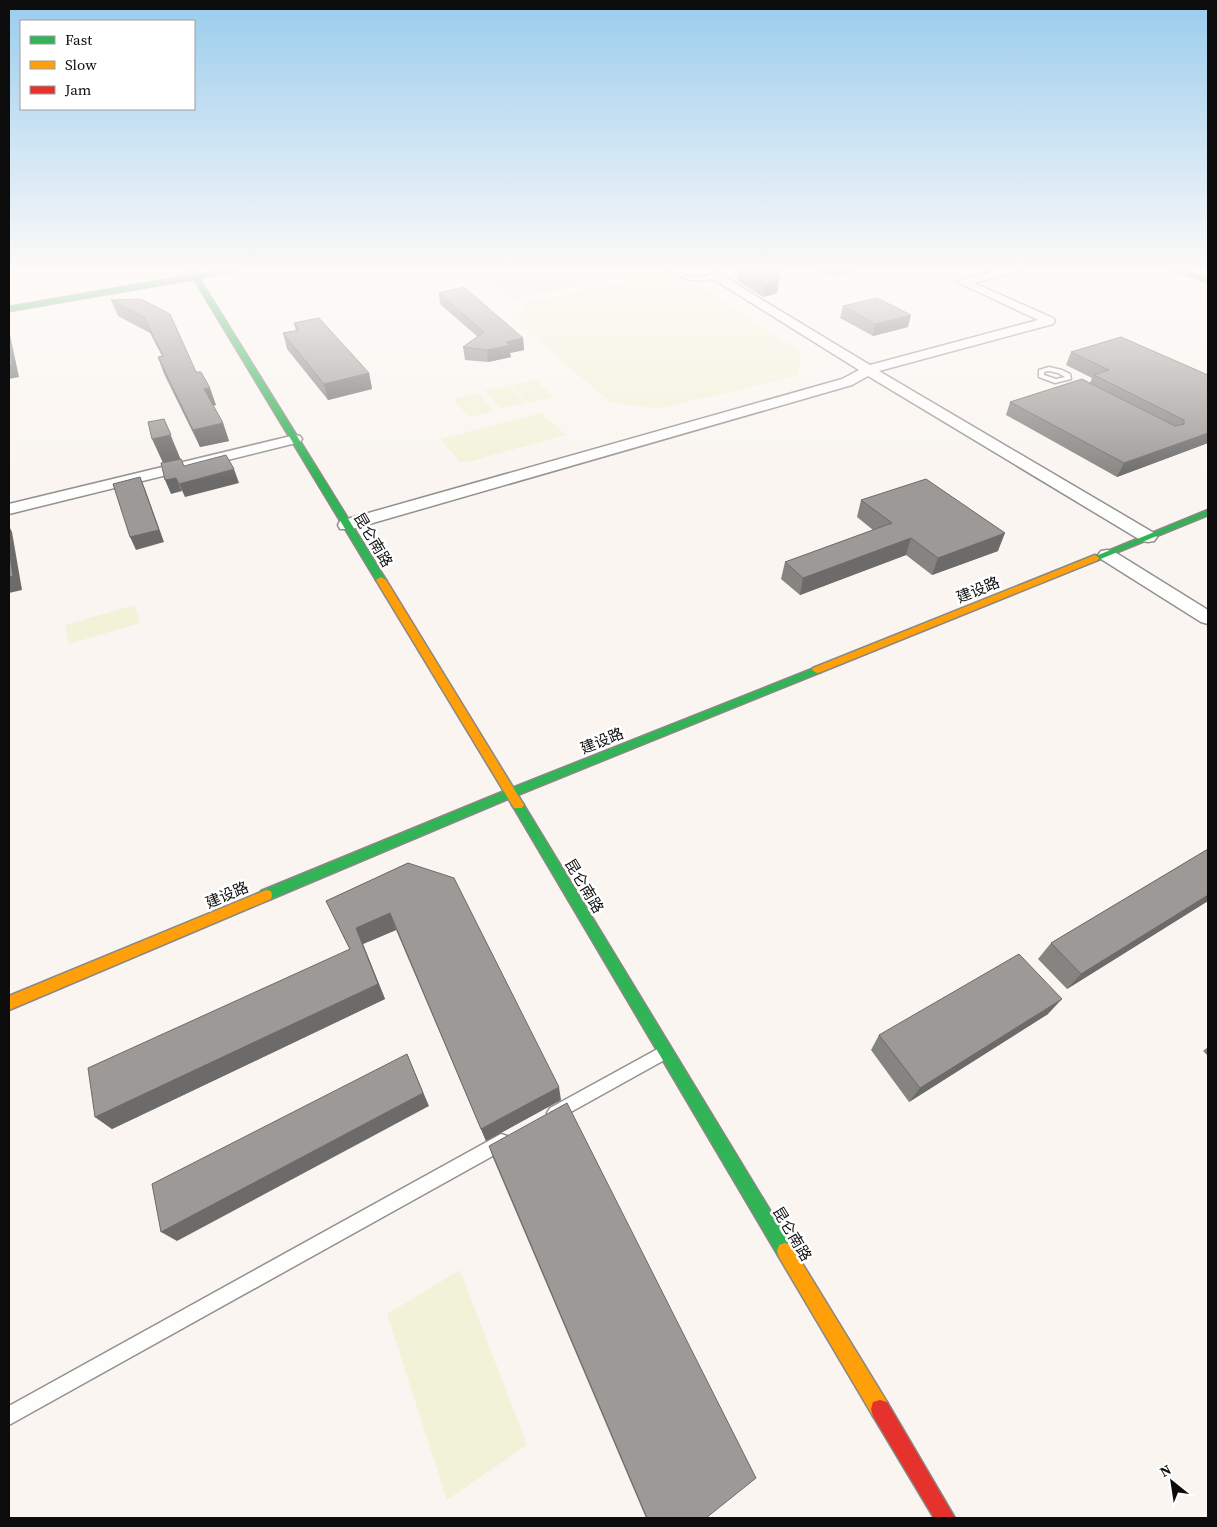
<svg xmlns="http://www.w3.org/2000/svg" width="1217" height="1527" font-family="'Source Serif 4','Noto Sans SC',serif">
  <rect width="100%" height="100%" fill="#faf5f0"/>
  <path fill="#f2f2d9" d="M 657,276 L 698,285 L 801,352 L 798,376 L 656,409 L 610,402 L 516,321 L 528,302 Z
    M 535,379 L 553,397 L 528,403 L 511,385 Z
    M 509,385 L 526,403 L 501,409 L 484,391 Z
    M 478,393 L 495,411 L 469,417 L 453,399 Z
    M 541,413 L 566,435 L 467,462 L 460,462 L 440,439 Z
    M 135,605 L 140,623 L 69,644 L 65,625 Z
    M 460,1270 L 527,1445 L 447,1500 L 387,1314 Z"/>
  <path fill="#eae3db" d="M 476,267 L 645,267 L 652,272 L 512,299 Z"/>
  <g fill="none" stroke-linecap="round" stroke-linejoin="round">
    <g stroke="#93918f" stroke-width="3">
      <path id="lane" d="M 671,267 L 677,267 L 676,270 C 688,279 704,279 717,271 L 716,267 L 722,267 L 723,272 C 709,284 684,283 670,270 Z
        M 1049,367 L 1062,370 L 1070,374 L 1071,379 L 1055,383 L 1039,377 L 1039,370 ZM 1049,371 L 1058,373 L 1065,377 L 1056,379 L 1044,375 L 1044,372 Z
        M 663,1046 L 668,1048 L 670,1053 L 668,1058 L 560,1118 L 555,1121 L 550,1118 L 547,1113 L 550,1108 Z
        M 501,1134 L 507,1136 L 509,1142 L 507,1148 L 9,1425 L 9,1406 Z"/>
    </g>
    <g stroke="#93918f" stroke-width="3">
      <path id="street" d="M 1010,267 L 1029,267 L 1028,269 L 974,283 L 1053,318 L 1055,321 L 1053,324 L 879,371 L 1154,533 L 1157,537 L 1154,541 L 1148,542 L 1142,541 L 868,376 L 852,385 L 352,529 L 340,529 L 338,525 L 340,521 L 842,379 L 859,370 L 710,277 L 708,275 L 710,273 L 718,273 L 870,365 L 1038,320 L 957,282 L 959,280 Z
        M 295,435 L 300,436 L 302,439 L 300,442 L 9,514 L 9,504 Z
        M 1107,550 L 1113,551 L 1208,610 L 1208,624 L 1201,622 L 1101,559 L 1098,555 L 1101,551 Z"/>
    </g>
    <g stroke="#8a8885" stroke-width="3">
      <path id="fast" d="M 187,267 L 193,267 L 197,275 L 240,267 L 254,267 L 199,278 L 386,580 L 384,582 L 378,582 L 376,580 L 194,279 L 9,311 L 9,307 L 192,275 Z
        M 1167,267 L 1176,267 L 1208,279 L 1208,283 Z
        M 1208,510 L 1208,515 L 1098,560 L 1092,560 L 1091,558 Z
        M 817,667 L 821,668 L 822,670 L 821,672 L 515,796 L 271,899 L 266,900 L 261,899 L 260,895 L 261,891 L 507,790 Z
        M 518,800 L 522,802 L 791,1245 L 793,1251 L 791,1257 L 785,1259 L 779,1257 L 514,808 L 512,805 L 514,802 Z"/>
    </g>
    <g stroke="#8a8885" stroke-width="3">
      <path id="slow" d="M 1095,555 L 1099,558 L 1098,560 L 821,672 L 817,673 L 812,670 L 813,668 Z
        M 381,577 L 386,580 L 522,802 L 524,805 L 522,808 L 514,808 L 376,580 Z
        M 266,890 L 271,891 L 272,895 L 271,899 L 9,1010 L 9,996 Z
        M 785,1243 L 791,1245 L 887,1402 L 889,1409 L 887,1416 L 880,1418 L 873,1416 L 779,1257 L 777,1251 L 779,1245 Z"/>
    </g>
    <g stroke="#8a8885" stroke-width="3">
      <path id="jam" d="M 880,1400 L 887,1402 L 955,1518 L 934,1518 L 873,1416 L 871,1409 L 873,1402 Z"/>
    </g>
    <use href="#lane" fill="#fefefd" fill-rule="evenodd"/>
    <use href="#street" fill="#fefefd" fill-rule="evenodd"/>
    <use href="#fast" fill="#30b455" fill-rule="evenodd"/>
    <use href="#slow" fill="#ff9f0a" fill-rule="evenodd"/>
    <use href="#jam" fill="#e5322d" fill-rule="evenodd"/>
  </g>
  <path fill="#868481" d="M 781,267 L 777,293 L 763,297 L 737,281 L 738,268 Z
    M 813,267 L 865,267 L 864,269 L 832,277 Z
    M 439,293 L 523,338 L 524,350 L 510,353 L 511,357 L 488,362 L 465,360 L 463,347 L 478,337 L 440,304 Z
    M 141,299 L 196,372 L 216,405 L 213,406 L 223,423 L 229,441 L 200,447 L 164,374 L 158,357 L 162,356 L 150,333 L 118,316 L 111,300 Z
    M 843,306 L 908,327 L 873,336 L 840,318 Z
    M 294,323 L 369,373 L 372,389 L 328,400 L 287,349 L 283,333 L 296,331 Z
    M 1071,352 L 1208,375 L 1208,443 L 1117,477 L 1006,415 L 1010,402 L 1090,383 L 1092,378 L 1066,365 Z
    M 861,500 L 998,551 L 932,575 L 906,555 L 800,595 L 781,579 L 785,562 L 873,530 L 857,517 Z
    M 1208,849 L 1208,901 L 1067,989 L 1038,959 L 1051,943 Z
    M 408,863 L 561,1100 L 486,1141 L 396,930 L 363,944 L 385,999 L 112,1129 L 95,1117 L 350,950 L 326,901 Z
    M 1048,1014 L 909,1102 L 871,1050 L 879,1035 Z
    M 1208,1047 L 1208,1056 L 1203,1051 Z
    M 489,1146 L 706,1518 L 646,1518 L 493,1158 Z"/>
  <path fill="#6d6b69" d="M 834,267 L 865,267 L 864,269 L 832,277 Z
    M 779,280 L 777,293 L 763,297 L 765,283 Z
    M 911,315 L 908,327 L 873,336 L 875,324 Z
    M 9,330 L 19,377 L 9,379 Z
    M 523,338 L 524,350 L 510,353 L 511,357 L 488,362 L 487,350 L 506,342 Z
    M 369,373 L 372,389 L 328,400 L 324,384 Z
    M 210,388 L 216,405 L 210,406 L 204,389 Z
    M 164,419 L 181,460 L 164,465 L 152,439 Z
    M 223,423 L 229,441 L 200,447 L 193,430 Z
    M 1208,433 L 1208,443 L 1117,477 L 1124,463 Z
    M 234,469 L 239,483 L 185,497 L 179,484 Z
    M 140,477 L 145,489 L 164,542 L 136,550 L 130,537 Z
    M 176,478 L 182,491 L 171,494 L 165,480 Z
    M 9,526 L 12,532 L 22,590 L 9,593 Z
    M 1005,533 L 998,551 L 932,575 L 938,558 Z
    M 911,538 L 906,555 L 800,595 L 803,578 Z
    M 1208,895 L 1208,901 L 1067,989 L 1081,974 Z
    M 390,913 L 396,930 L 363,944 L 385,999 L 112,1129 L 95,1117 L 378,984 L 356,928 Z
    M 1062,999 L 1048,1014 L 909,1102 L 920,1088 Z
    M 407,1054 L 429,1106 L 177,1241 L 161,1232 Z
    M 559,1087 L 561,1100 L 486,1141 L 481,1129 Z"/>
  <path fill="#9c9996" stroke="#6d6b69" d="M 739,267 L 781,267 L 779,280 L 765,283 L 738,268 Z
    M 464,287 L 523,338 L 506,342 L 510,345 L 487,350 L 463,347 L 484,332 L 439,293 Z
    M 877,298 L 911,315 L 875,324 L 843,306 Z
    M 141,299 L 170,314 L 196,372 L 201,372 L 210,388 L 204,389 L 223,423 L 193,430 L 158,357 L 163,356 L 144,317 L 111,300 Z
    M 319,318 L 369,373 L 324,384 L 283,333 L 299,330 L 294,323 Z
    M 1121,337 L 1208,375 L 1208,433 L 1124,463 L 1010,402 L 1082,379 L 1175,426 L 1184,424 L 1184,420 L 1094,375 L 1109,370 L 1071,352 Z
    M 9,348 L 12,364 L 9,365 Z
    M 164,419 L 171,435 L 152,439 L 148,422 Z
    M 226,455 L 234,469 L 179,484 L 176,478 L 165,480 L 161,463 L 181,459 L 184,466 Z
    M 140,477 L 159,530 L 130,537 L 113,484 Z
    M 926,479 L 1005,533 L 938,558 L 911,538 L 803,578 L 785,562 L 892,523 L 861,500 Z
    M 9,549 L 13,576 L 9,577 Z
    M 1208,849 L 1208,895 L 1081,974 L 1051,943 Z
    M 408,863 L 454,878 L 559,1087 L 481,1129 L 390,913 L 356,928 L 378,984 L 95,1117 L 88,1068 L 350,949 L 326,901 Z
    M 1019,954 L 1062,999 L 920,1088 L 879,1035 Z
    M 407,1054 L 423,1093 L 161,1232 L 152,1184 Z
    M 567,1103 L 756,1478 L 706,1518 L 647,1518 L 489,1146 Z"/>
  <linearGradient id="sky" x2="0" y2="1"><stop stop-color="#9acced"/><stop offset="0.56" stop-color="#fdfaf8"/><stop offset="1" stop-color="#fdfaf8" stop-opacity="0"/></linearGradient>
  <rect width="1217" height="481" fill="url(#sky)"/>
  <g text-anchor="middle" stroke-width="5" stroke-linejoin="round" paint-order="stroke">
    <g font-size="15" fill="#0c0c0c" stroke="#fff">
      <text transform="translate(373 540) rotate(59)" y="5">昆仑南路</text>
      <text transform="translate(978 590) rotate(-22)" y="5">建设路</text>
      <text transform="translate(602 741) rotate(-22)" y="5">建设路</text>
      <text transform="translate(584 886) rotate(59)" y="5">昆仑南路</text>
      <text transform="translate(227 895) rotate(-23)" y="5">建设路</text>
      <text transform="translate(792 1234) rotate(59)" y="5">昆仑南路</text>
    </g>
  </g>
  <rect width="1217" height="1527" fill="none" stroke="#0c0c0c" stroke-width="20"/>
  <rect x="20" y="20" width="175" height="90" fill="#ffffff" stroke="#9e9e9e"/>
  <rect x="30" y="36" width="25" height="8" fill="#30b455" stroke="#9e9e9e"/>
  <text x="65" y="45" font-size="15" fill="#0c0c0c">Fast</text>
  <rect x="30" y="61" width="25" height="8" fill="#ff9f0a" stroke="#9e9e9e"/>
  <text x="65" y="70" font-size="15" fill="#0c0c0c">Slow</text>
  <rect x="30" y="86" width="25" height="8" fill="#e5322d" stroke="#9e9e9e"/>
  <text x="65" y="95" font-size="15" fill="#0c0c0c">Jam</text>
  <g transform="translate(1172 1482) rotate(330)" stroke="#ffffff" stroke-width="4" paint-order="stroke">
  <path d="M0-4L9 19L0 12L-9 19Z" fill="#0c0c0c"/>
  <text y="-8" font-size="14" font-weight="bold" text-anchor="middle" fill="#0c0c0c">N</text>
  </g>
</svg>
